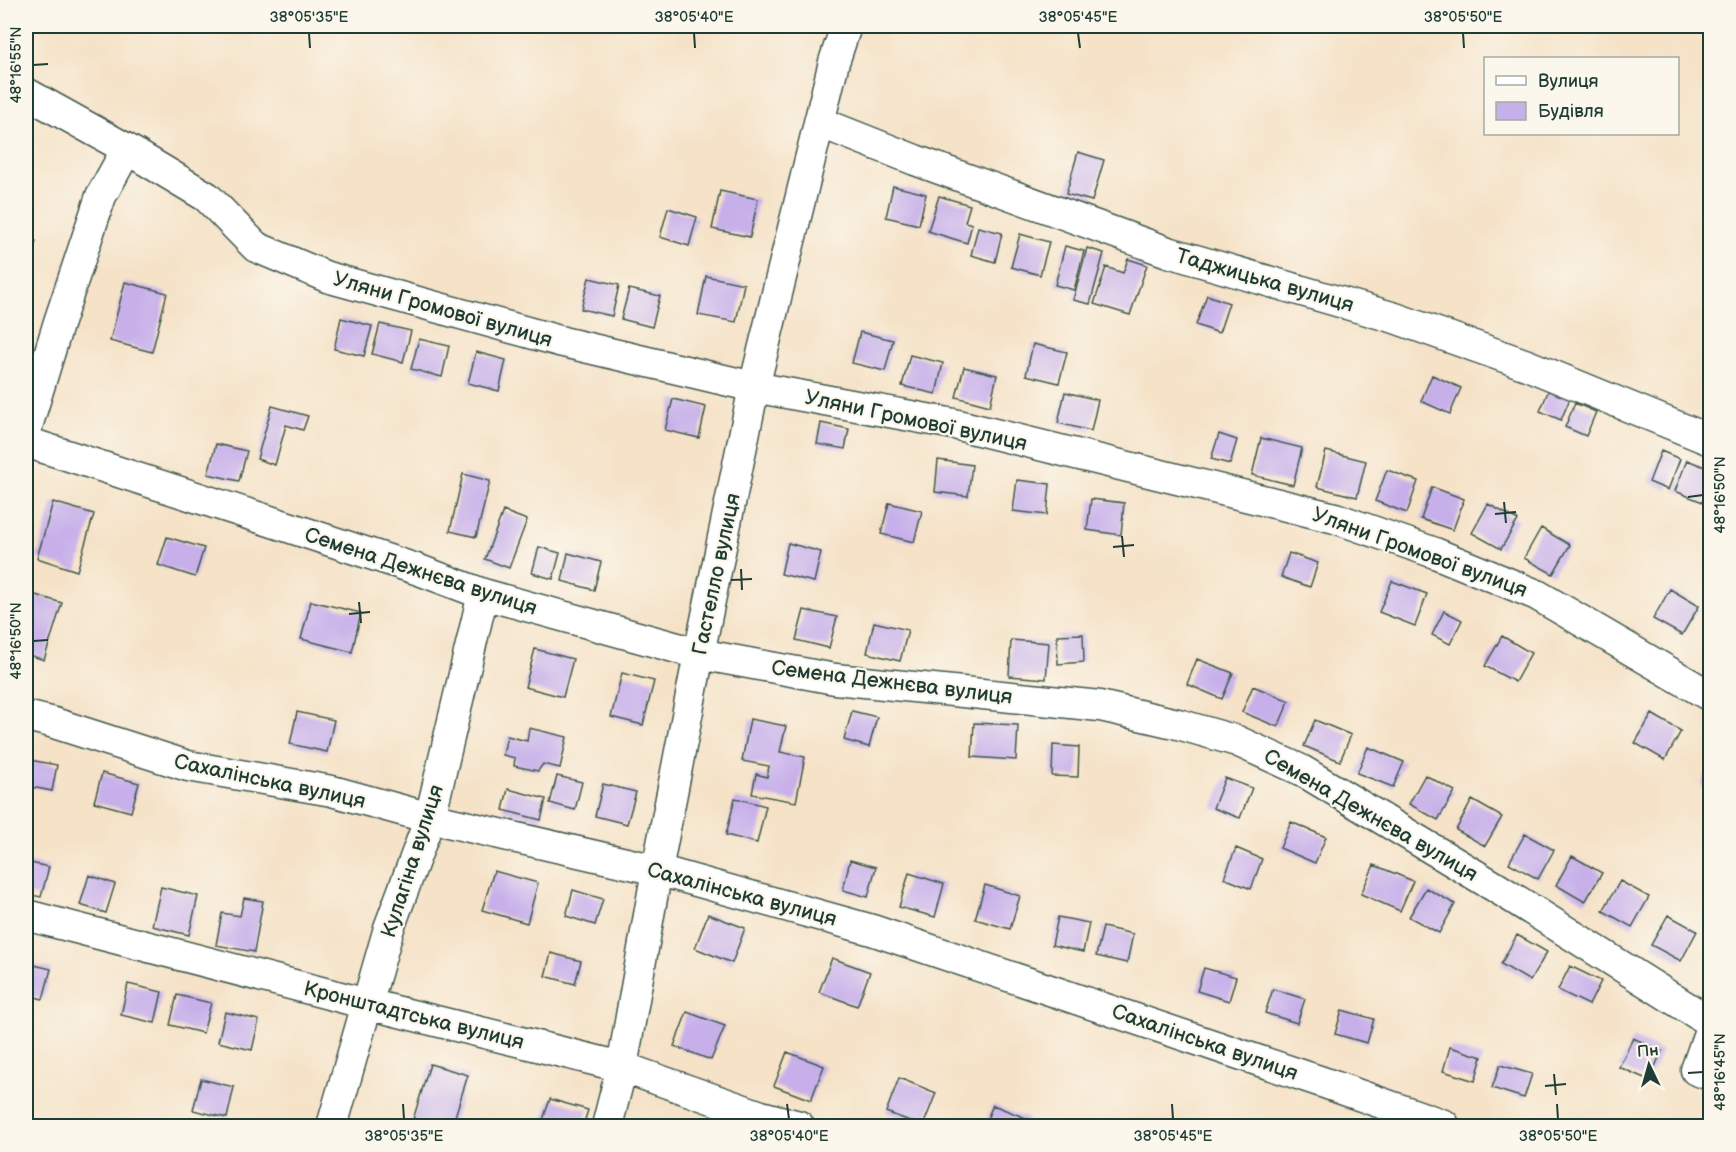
<svg xmlns="http://www.w3.org/2000/svg" width="1736" height="1152" font-family="'Balsamiq Sans',sans-serif">
  <rect width="100%" height="100%" fill="#fbf7ec"/>
  <filter id="ink" filterUnits="userSpaceOnUse"><feTurbulence type="fractalNoise" baseFrequency=".0167" numOctaves="2"/><feDisplacementMap in="SourceGraphic" scale="12" xChannelSelector="R" yChannelSelector="G"/><feConvolveMatrix kernelMatrix="1 2 1 2 8 2 1 2 1" color-interpolation-filters="sRGB"/></filter>
  <filter id="wash" filterUnits="userSpaceOnUse"><feTurbulence type="fractalNoise" baseFrequency=".008" numOctaves="4" result="noise"/><feDisplacementMap in="SourceGraphic" scale="24" xChannelSelector="R" yChannelSelector="G"/><feGaussianBlur stdDeviation="1.35" result="paint"/><feColorMatrix in="noise" values="0 0 0 0 0 0 0 0 0 0 0 0 0 0 0 0 0 1.4 0 .05"/><feComposite in="paint" operator="in"/></filter>
  <g filter="url(#wash)">
    <rect width="100%" height="100%" fill="#f5e2c7"/>
    <g id="blocks">
      <path fill="#c7b0ea" d="M 1078,152 L 1104,160 L 1092,201 L 1066,194 Z
        M 893,186 L 926,194 L 919,225 L 886,217 Z
        M 720,191 L 758,199 L 750,237 L 712,229 Z
        M 939,196 L 970,205 L 965,222 L 972,224 L 967,243 L 928,231 Z
        M 668,208 L 697,217 L 689,246 L 660,237 Z
        M 978,227 L 1002,233 L 995,262 L 971,255 Z
        M 1020,234 L 1049,242 L 1040,275 L 1011,267 Z
        M 26,238 L 36,241 L 26,271 Z
        M 1065,246 L 1084,251 L 1074,290 L 1055,285 Z
        M 1087,248 L 1104,253 L 1090,304 L 1073,300 Z
        M 1128,259 L 1147,265 L 1130,315 L 1094,304 L 1106,267 L 1123,273 Z
        M 706,276 L 744,284 L 736,322 L 698,315 Z
        M 589,278 L 619,285 L 612,316 L 581,309 Z
        M 125,282 L 167,293 L 152,352 L 110,341 Z
        M 629,289 L 660,296 L 652,327 L 621,319 Z
        M 1207,295 L 1229,303 L 1219,333 L 1196,325 Z
        M 341,318 L 372,326 L 364,356 L 334,349 Z
        M 380,324 L 411,331 L 403,362 L 372,354 Z
        M 860,332 L 893,340 L 885,371 L 852,363 Z
        M 419,339 L 449,346 L 442,377 L 411,369 Z
        M 1033,344 L 1067,352 L 1059,383 L 1026,375 Z
        M 476,352 L 506,360 L 499,391 L 468,383 Z
        M 910,355 L 943,363 L 936,394 L 902,386 Z
        M 964,367 L 997,375 L 990,406 L 956,397 Z
        M 1432,375 L 1461,388 L 1450,414 L 1421,401 Z
        M 1550,387 L 1571,396 L 1561,420 L 1540,411 Z
        M 1065,392 L 1098,400 L 1091,431 L 1058,423 Z
        M 673,399 L 706,407 L 699,438 L 665,430 Z
        M 1575,403 L 1596,412 L 1586,436 L 1565,427 Z
        M 272,406 L 308,416 L 303,430 L 286,425 L 275,465 L 257,459 Z
        M 821,423 L 849,429 L 845,449 L 817,444 Z
        M 1219,434 L 1237,440 L 1230,464 L 1211,459 Z
        M 1261,438 L 1302,448 L 1293,485 L 1252,475 Z
        M 216,444 L 247,451 L 239,481 L 208,474 Z
        M 1326,451 L 1366,461 L 1357,497 L 1317,487 Z
        M 1661,451 L 1680,459 L 1668,490 L 1649,482 Z
        M 938,460 L 972,465 L 968,496 L 935,492 Z
        M 1687,460 L 1710,469 L 1710,487 L 1705,503 L 1675,491 Z
        M 1387,470 L 1418,481 L 1407,513 L 1375,501 Z
        M 463,474 L 490,481 L 476,537 L 450,531 Z
        M 1017,480 L 1050,484 L 1047,515 L 1013,511 Z
        M 1432,487 L 1464,499 L 1453,530 L 1421,519 Z
        M 1091,499 L 1124,503 L 1121,535 L 1087,530 Z
        M 53,502 L 94,514 L 77,571 L 37,558 Z
        M 889,503 L 922,511 L 914,542 L 881,534 Z
        M 1488,504 L 1518,520 L 1501,549 L 1472,533 Z
        M 503,511 L 527,520 L 509,568 L 485,559 Z
        M 1541,528 L 1570,545 L 1553,574 L 1524,558 Z
        M 167,537 L 204,548 L 195,577 L 158,565 Z
        M 788,543 L 821,552 L 814,582 L 781,574 Z
        M 539,547 L 560,553 L 553,579 L 532,573 Z
        M 568,553 L 601,562 L 594,590 L 562,581 Z
        M 1289,553 L 1318,563 L 1310,587 L 1281,577 Z
        M 1392,581 L 1427,594 L 1415,626 L 1379,612 Z
        M 1670,589 L 1699,606 L 1682,635 L 1653,619 Z
        M 26,592 L 62,603 L 44,660 L 26,654 Z
        M 311,601 L 361,613 L 352,652 L 301,639 Z
        M 804,610 L 837,617 L 829,648 L 796,640 Z
        M 1444,611 L 1462,620 L 1450,644 L 1432,635 Z
        M 874,622 L 908,630 L 900,661 L 867,653 Z
        M 1083,634 L 1084,662 L 1058,664 L 1057,635 Z
        M 1502,636 L 1531,653 L 1515,682 L 1485,666 Z
        M 1011,640 L 1049,643 L 1046,679 L 1009,676 Z
        M 535,649 L 573,659 L 563,697 L 525,687 Z
        M 1197,659 L 1233,673 L 1222,699 L 1187,684 Z
        M 622,673 L 654,681 L 643,725 L 611,717 Z
        M 1253,686 L 1289,701 L 1278,727 L 1242,712 Z
        M 852,711 L 877,717 L 869,747 L 844,740 Z
        M 297,712 L 334,720 L 327,752 L 290,744 Z
        M 1652,714 L 1681,731 L 1665,760 L 1635,743 Z
        M 750,719 L 786,726 L 780,752 L 805,757 L 796,802 L 752,794 L 756,774 L 767,777 L 769,766 L 742,761 Z
        M 1315,720 L 1351,735 L 1340,761 L 1304,746 Z
        M 974,723 L 1018,725 L 1016,760 L 972,757 Z
        M 529,728 L 567,737 L 560,768 L 543,764 L 538,771 L 514,766 L 515,758 L 503,755 L 507,736 L 527,741 Z
        M 1053,745 L 1079,747 L 1078,777 L 1052,776 Z
        M 1368,747 L 1404,762 L 1393,787 L 1357,773 Z
        M 30,760 L 57,765 L 52,791 L 26,786 Z
        M 1710,765 L 1710,790 L 1701,785 Z
        M 102,773 L 139,783 L 131,812 L 94,802 Z
        M 1425,775 L 1455,791 L 1438,820 L 1409,804 Z
        M 557,776 L 582,782 L 575,810 L 550,803 Z
        M 1225,778 L 1252,788 L 1240,818 L 1213,808 Z
        M 603,784 L 636,792 L 627,824 L 595,816 Z
        M 508,789 L 546,799 L 541,820 L 503,810 Z
        M 735,798 L 766,806 L 757,843 L 726,835 Z
        M 1472,800 L 1502,817 L 1485,846 L 1456,830 Z
        M 1291,822 L 1326,837 L 1315,863 L 1280,848 Z
        M 1525,834 L 1554,850 L 1538,879 L 1509,863 Z
        M 1236,848 L 1262,859 L 1251,889 L 1224,878 Z
        M 1572,856 L 1602,873 L 1585,902 L 1556,885 Z
        M 850,860 L 876,867 L 868,897 L 843,890 Z
        M 26,862 L 49,867 L 41,897 L 26,894 Z
        M 1374,865 L 1413,881 L 1400,911 L 1361,894 Z
        M 494,871 L 538,883 L 527,923 L 482,910 Z
        M 909,873 L 944,884 L 935,917 L 899,907 Z
        M 89,875 L 115,884 L 106,913 L 80,905 Z
        M 1620,881 L 1649,897 L 1632,927 L 1603,911 Z
        M 985,885 L 1020,896 L 1010,929 L 975,919 Z
        M 161,887 L 198,896 L 189,935 L 152,926 Z
        M 1426,888 L 1455,904 L 1439,933 L 1409,917 Z
        M 573,890 L 603,899 L 595,925 L 566,916 Z
        M 244,898 L 263,901 L 254,952 L 216,945 L 222,913 L 240,916 Z
        M 708,914 L 745,928 L 732,963 L 695,948 Z
        M 1668,915 L 1697,931 L 1681,961 L 1651,945 Z
        M 1058,917 L 1089,923 L 1083,952 L 1052,945 Z
        M 1103,927 L 1133,934 L 1127,963 L 1096,956 Z
        M 1517,935 L 1547,952 L 1530,981 L 1501,964 Z
        M 551,953 L 581,961 L 575,984 L 545,976 Z
        M 832,958 L 870,972 L 857,1006 L 819,992 Z
        M 26,963 L 51,969 L 43,999 L 26,995 Z
        M 1570,966 L 1601,981 L 1589,1005 L 1558,990 Z
        M 1204,968 L 1236,977 L 1229,1001 L 1197,991 Z
        M 128,984 L 162,992 L 155,1023 L 121,1015 Z
        M 1273,989 L 1305,999 L 1297,1023 L 1265,1013 Z
        M 177,995 L 211,1003 L 203,1033 L 170,1025 Z
        M 1342,1010 L 1374,1019 L 1367,1043 L 1335,1034 Z
        M 225,1012 L 259,1020 L 252,1050 L 218,1042 Z
        M 687,1012 L 725,1026 L 711,1060 L 674,1046 Z
        M 1633,1038 L 1662,1051 L 1649,1080 L 1619,1067 Z
        M 1450,1047 L 1482,1057 L 1475,1081 L 1443,1071 Z
        M 787,1052 L 824,1066 L 811,1100 L 774,1086 Z
        M 430,1064 L 468,1075 L 452,1126 L 411,1126 Z
        M 1500,1065 L 1532,1074 L 1524,1098 L 1492,1088 Z
        M 899,1078 L 936,1093 L 923,1126 L 886,1112 Z
        M 201,1079 L 234,1087 L 227,1118 L 193,1110 Z
        M 550,1099 L 588,1110 L 583,1126 L 541,1126 Z
        M 993,1105 L 1028,1119 L 1025,1126 L 984,1126 Z"/>
    </g>
  </g>
  <g filter="url(#ink)">
    <use href="#blocks" fill-opacity="0" stroke="#3f564a" stroke-width="1.5"/>
    <g fill="none" stroke-linecap="round" stroke-linejoin="round">
      <g stroke="#3f564a" stroke-width="33">
        <path id="minor" d="M 26,93 L 127,149 L 207,197 L 256,247 L 327,277 L 563,342 L 754,387 L 954,424 L 1335,518 L 1435,553 L 1537,595 L 1710,696
          M 819,122 L 915,160 L 1168,252 L 1395,318 L 1527,365 L 1710,440
          M 26,430 L 58,325 L 101,196 L 127,149
          M 26,442 L 276,523 L 419,570 L 483,594 L 699,654 L 835,679 L 1100,706 L 1178,724 L 1237,741 L 1301,770 L 1497,888 L 1710,1022
          M 26,716 L 51,722 L 188,766 L 332,791 L 430,818 L 657,870 L 872,930 L 1322,1082 L 1444,1125
          M 26,915 L 367,1004 L 622,1067 L 761,1116 L 799,1126
          M 1710,1030 L 1696,1070 L 1710,1075
          M 332,1126 L 389,928 L 430,818 L 483,594
          M 607,1126 L 622,1067 L 657,870 L 699,654 L 754,387 L 834,62 L 846,26"/>
      </g>
      <use href="#minor" stroke="#fff" stroke-width="30"/>
    </g>
  </g>
  <path fill="none" stroke="#1f3d34" stroke-width="2" d="M 309,33 L 310,48M 694,33 L 695,48M 1078,33 L 1080,48M 1463,33 L 1464,48M 33,65 L 48,64M 1688,497 L 1703,495M 1504,502 L 1506,523M 1495,514 L 1516,512M 1122,536 L 1124,557M 1113,547 L 1134,545M 741,569 L 742,590M 731,580 L 752,579M 359,602 L 361,623M 349,614 L 370,612M 33,641 L 48,640M 1688,1073 L 1703,1072M 1554,1074 L 1556,1095M 1545,1086 L 1566,1084M 403,1104 L 404,1119M 787,1104 L 789,1119M 1172,1104 L 1173,1119M 1557,1104 L 1558,1119"/>
  <g text-anchor="middle" stroke-width="4.5" stroke-linejoin="round" paint-order="stroke">
    <g font-size="21" fill="#1f3d34" stroke="#fbf7ec">
      <text transform="translate(1265 280) rotate(16)" y="7">Таджицька вулиця</text>
      <text transform="translate(443 309) rotate(16)" y="7">Уляни Громової вулиця</text>
      <text transform="translate(916 420) rotate(12)" y="7">Уляни Громової вулиця</text>
      <text transform="translate(1420 552) rotate(20)" y="7">Уляни Громової вулиця</text>
      <text transform="translate(421 571) rotate(18)" y="7">Семена Дежнєва вулиця</text>
      <text transform="translate(716 574) rotate(-78)" y="7">Гастелло вулиця</text>
      <text transform="translate(892 682) rotate(7)" y="7">Семена Дежнєва вулиця</text>
      <text transform="translate(270 781) rotate(12)" y="7">Сахалінська вулиця</text>
      <text transform="translate(1371 815) rotate(30)" y="7">Семена Дежнєва вулиця</text>
      <text transform="translate(412 861) rotate(-72)" y="7">Кулагіна вулиця</text>
      <text transform="translate(742 894) rotate(15)" y="7">Сахалінська вулиця</text>
      <text transform="translate(414 1015) rotate(14)" y="7">Кронштадтська вулиця</text>
      <text transform="translate(1205 1042) rotate(19)" y="7">Сахалінська вулиця</text>
    </g>
  </g>
  <rect width="1736" height="1152" fill="none" stroke="#fbf7ec" stroke-width="66"/>
  <rect x="1484" y="57" width="195" height="78" fill="#fbf7ec" stroke="#a3ada2" stroke-width="1.5"/>
  <rect x="1496" y="76" width="30" height="9" fill="#ffffff" stroke="#a3ada2" stroke-width="1.5"/>
  <text x="1538" y="87" font-size="18" fill="#1f3d34">Вулиця</text>
  <rect x="1496" y="102" width="30" height="18" fill="#c7b0ea" stroke="#a3ada2" stroke-width="1.5"/>
  <text x="1538" y="117" font-size="18" fill="#1f3d34">Будівля</text>
  <g transform="translate(1649 1065) rotate(355)" stroke="#fbf7ec" stroke-width="4.5" paint-order="stroke">
  <path d="M0-4.5L10 22L0 15L-10 22Z" fill="#1f3d34"/>
  <text y="-9" font-size="16" font-weight="bold" text-anchor="middle" fill="#1f3d34">Пн</text>
  </g>
  <rect x="33" y="33" width="1670" height="1086" fill="none" stroke="#1f3d34" stroke-width="2"/>
  <g font-size="15" text-anchor="middle" fill="#1f3d34">
    <text x="309" y="22">38°05'35"E</text>
    <text x="694" y="22">38°05'40"E</text>
    <text x="1078" y="22">38°05'45"E</text>
    <text x="1463" y="22">38°05'50"E</text>
    <text transform="translate(16 65) rotate(-90)" y="5">48°16'55"N</text>
    <text transform="translate(1720 495) rotate(-90)" y="5">48°16'50"N</text>
    <text transform="translate(16 641) rotate(-90)" y="5">48°16'50"N</text>
    <text transform="translate(1720 1072) rotate(-90)" y="5">48°16'45"N</text>
    <text x="404" y="1141">38°05'35"E</text>
    <text x="789" y="1141">38°05'40"E</text>
    <text x="1173" y="1141">38°05'45"E</text>
    <text x="1558" y="1141">38°05'50"E</text>
  </g>
</svg>
